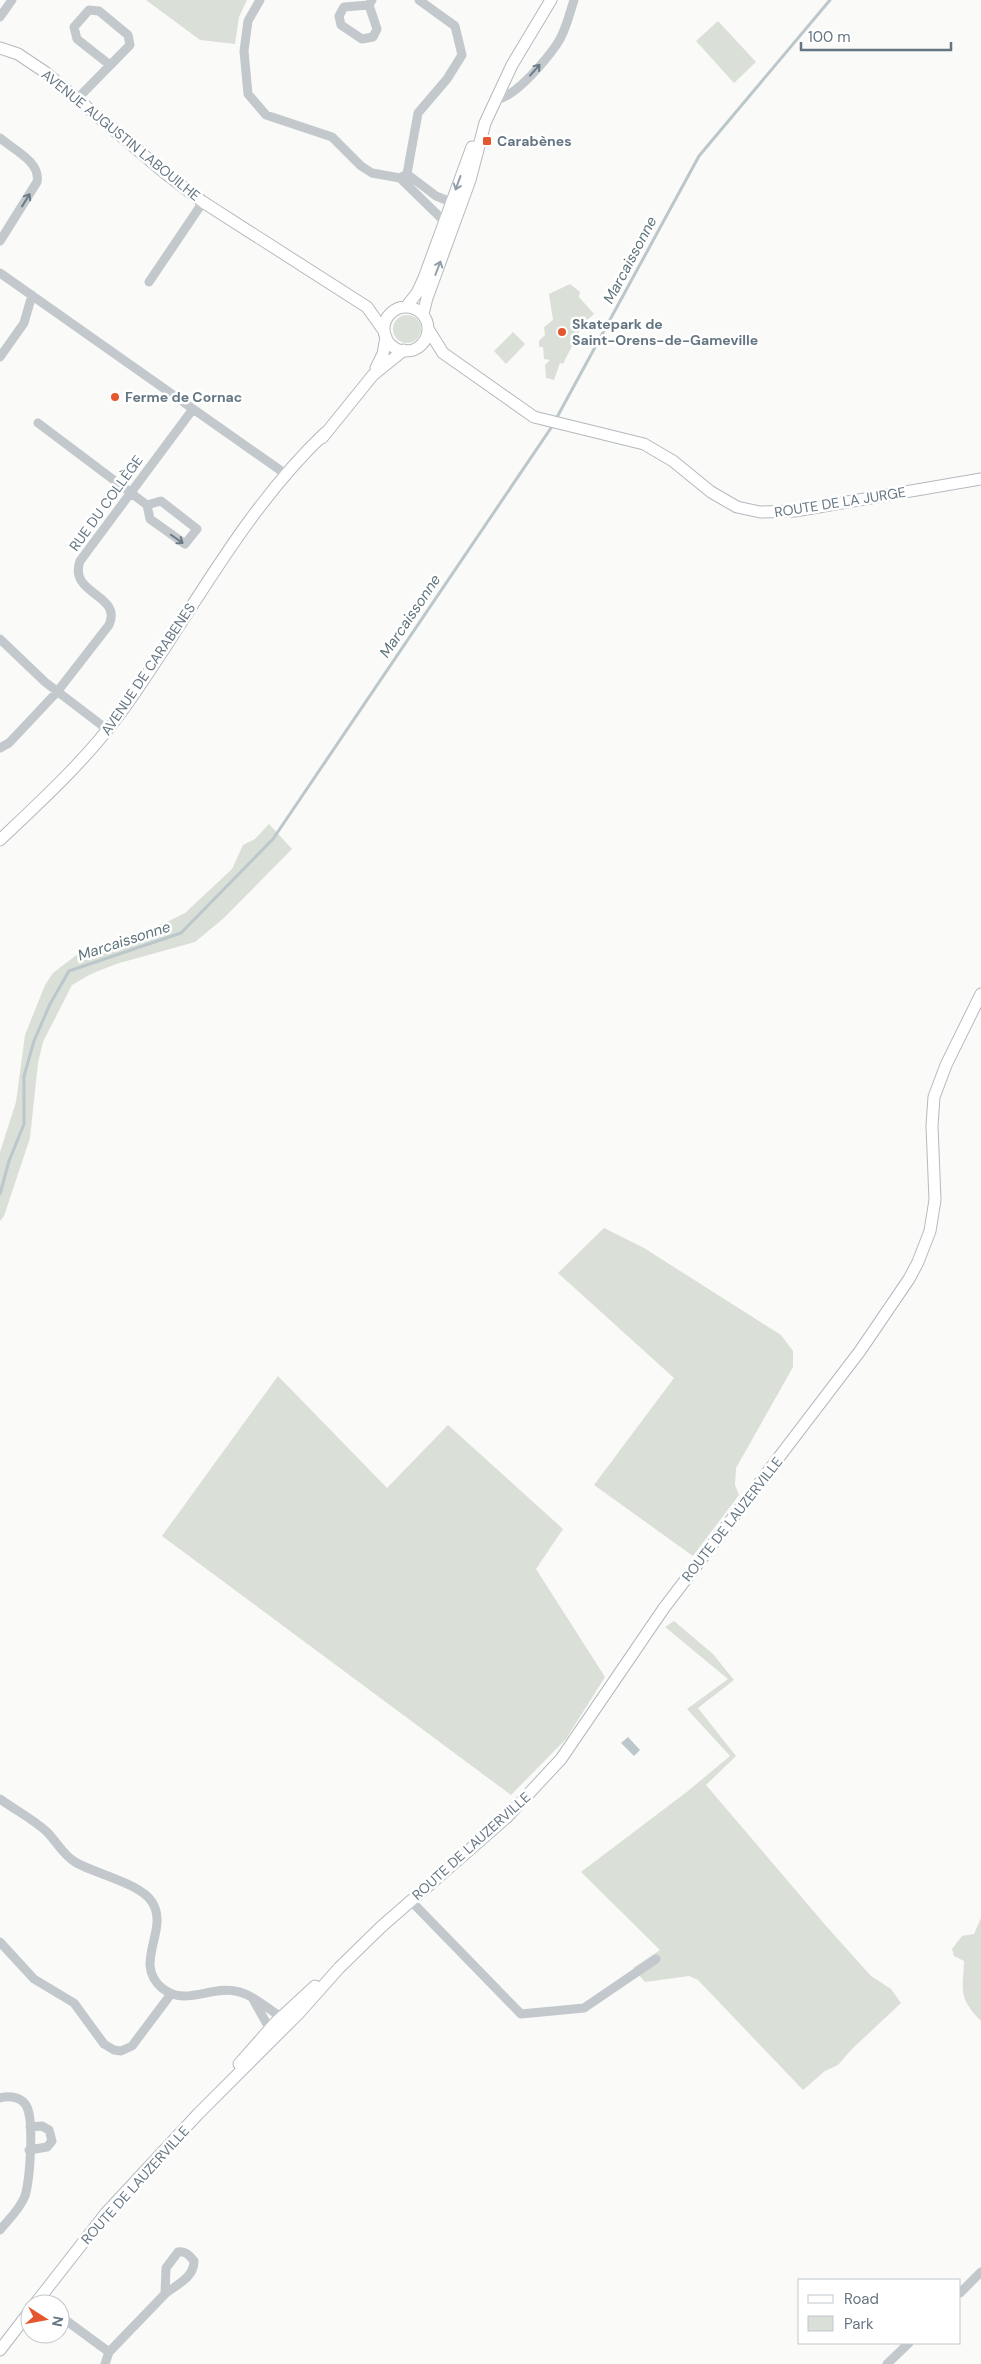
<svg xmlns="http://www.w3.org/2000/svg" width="981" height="2364" font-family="'DM Sans',sans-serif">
  <rect width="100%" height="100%" fill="#fafaf8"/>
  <path fill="#dadfd7" d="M 146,0 L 247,0 L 239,17 L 235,44 L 200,40 Z
    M 718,21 L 756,62 L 734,83 L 696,41 Z
    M 570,284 L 580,292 L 579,297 L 594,314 L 583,324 L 563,364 L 560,363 L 554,380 L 546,378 L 545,365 L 550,360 L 544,359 L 543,347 L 539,347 L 539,341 L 545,335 L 544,327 L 553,320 L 549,294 Z
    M393 329a14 14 0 1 1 28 0a14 14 0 1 1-28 0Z
    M 513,332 L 525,344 L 506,364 L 494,351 Z
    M 269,824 L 292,849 L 224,918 L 195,942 L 116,964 L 91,974 L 72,985 L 43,1042 L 38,1063 L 30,1138 L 4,1216 L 0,1221 L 0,1152 L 16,1102 L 25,1035 L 45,985 L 53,973 L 83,950 L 165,923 L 185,913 L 232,869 L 243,845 L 255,839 Z
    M 604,1228 L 644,1248 L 781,1335 L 793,1351 L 793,1367 L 736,1468 L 735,1485 L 739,1495 L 693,1556 L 594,1485 L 674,1378 L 558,1273 Z
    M 278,1376 L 387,1488 L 448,1425 L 563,1529 L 536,1569 L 605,1677 L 566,1739 L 511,1795 L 162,1536 Z
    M 674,1621 L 713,1654 L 734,1680 L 698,1708 L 736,1756 L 706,1785 L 827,1927 L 871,1976 L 891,1989 L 901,2003 L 851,2050 L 838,2065 L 825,2071 L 803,2090 L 698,1980 L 689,1976 L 645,1982 L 633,1968 L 660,1950 L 581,1872 L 688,1791 L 730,1756 L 687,1709 L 728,1679 L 665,1627 Z
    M 981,1918 L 981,2021 C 958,1997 963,1992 964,1961 L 954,1956 L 952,1949 L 962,1936 L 974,1934 Z"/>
  <path fill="#bbc7cb" d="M 628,1737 L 640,1750 L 634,1756 L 621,1743 Z"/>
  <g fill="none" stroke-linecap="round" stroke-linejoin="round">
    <path stroke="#bbc7cb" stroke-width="3" d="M 556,419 L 699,156 L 830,0
      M 0,1194 L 9,1161 L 24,1124 L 24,1076 L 34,1041 L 50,1004 L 69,971 L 181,933 L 273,839 L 553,425"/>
    <g stroke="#b3babf" stroke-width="13">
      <path id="secondary" d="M 0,48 L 18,54 L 45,72 L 165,173 L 203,202 L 367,307 L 384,331
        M 406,307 L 417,293 L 424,278 L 472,147
        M384 329a22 22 0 1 1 44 0a22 22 0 1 1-44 0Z
        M 423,314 L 427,298 L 470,180 L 485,123 L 512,65 L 551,0
        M 428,329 L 443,353 L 534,417 L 644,444 L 673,461 L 711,492 L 737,507 L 760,512 L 795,511 L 981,479
        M 376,368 L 383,354 L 386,337
        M 322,438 L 373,375 L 404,350
        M 0,840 C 43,799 87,759 122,711 C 189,618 241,513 325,433
        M 239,2064 L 276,2022 L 315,1986
        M 35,2304 L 106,2213 L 198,2114 L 299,2013 L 339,1968 L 381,1927 L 507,1817 L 561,1759 L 664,1608 L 860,1351 L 909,1279 L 918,1262 L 930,1231 L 935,1200 L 932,1126 L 934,1097 L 946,1065 L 981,994
        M 0,2350 L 30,2311"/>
    </g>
    <path stroke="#c3c8cc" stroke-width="9" d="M 260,0 L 248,21 L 244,51 L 248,94 L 266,115 L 332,137 L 361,166 L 372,173 L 400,178 L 407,174
      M 369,5 L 377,29 L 373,37 L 362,39 L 341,25 L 339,16 L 344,7 L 369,5 L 372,0
      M 0,17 L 12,0
      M 497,95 L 502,98 C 520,91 546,60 557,44 C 566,31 569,15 574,0
      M 77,99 L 130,45 L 128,35 L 99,11 L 89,10 L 74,27 L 77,39 L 110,65
      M 0,138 C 14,150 41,162 37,182 L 0,241
      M 407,174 L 418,113 L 447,79 L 462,55 L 455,26 L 419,0
      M 407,174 L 436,196 L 451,202 L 456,207
      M 400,178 L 445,222
      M 0,273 L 287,475
      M 149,282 L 203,202
      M 0,357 L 24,323 L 32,295
      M 38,423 L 147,505 L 150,519 L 185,544 L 197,529 L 161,501 L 147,505
      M 0,639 L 45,682 L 108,730
      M 0,748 L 9,743 L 57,692 L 109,625 C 123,594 68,595 80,561 L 193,409
      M 0,1799 C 15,1810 33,1819 47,1832 C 56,1841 63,1855 75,1862 C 95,1874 140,1883 152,1902 C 170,1930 132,1963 162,1988 C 185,2007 210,1986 235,1991 C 250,1993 266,2007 278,2015 L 281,2022
      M 411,1901 L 521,2014 L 584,2008 L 656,1959
      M 0,1942 L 34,1979 L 74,2003 L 104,2044 L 114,2050 L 121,2051 L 132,2046 L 171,1994
      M 253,1999 L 268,2026 L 276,2029
      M 0,2098 C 10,2095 22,2097 27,2107 C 34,2122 30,2179 25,2196 C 20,2209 9,2219 0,2230
      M 29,2150 L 47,2147 L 52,2141 L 49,2130 L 42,2126 L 30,2127
      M 178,2252 C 186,2251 189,2255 194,2261 C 194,2278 177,2284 165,2294 L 166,2268 Z
      M 960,2293 L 981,2272
      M 60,2316 L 109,2352
      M 105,2364 L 109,2352 L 165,2294
      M 887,2364 L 909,2343"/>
    <use href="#secondary" stroke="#fff" stroke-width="11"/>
  </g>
  <defs><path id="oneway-shaft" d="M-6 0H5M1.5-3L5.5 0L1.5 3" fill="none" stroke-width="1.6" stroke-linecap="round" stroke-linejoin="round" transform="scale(1.25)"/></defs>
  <g stroke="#6a7a87">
    <use href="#oneway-shaft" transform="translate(535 70) rotate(-49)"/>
    <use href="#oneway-shaft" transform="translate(26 200) rotate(-58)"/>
    <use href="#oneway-shaft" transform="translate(177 539) rotate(35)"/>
  </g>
  <g stroke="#939fa8">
    <use href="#oneway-shaft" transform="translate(458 183) rotate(110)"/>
    <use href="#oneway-shaft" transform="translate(438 268) rotate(-69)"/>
  </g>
  <g fill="#e4572e" stroke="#fff" stroke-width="2">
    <rect x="482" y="136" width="10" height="10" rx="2.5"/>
    <circle cx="562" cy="332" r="5"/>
    <circle cx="115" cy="397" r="5"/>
  </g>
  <g text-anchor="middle" stroke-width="5" stroke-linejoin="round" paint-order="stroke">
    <g font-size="14" fill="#657683" stroke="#fff">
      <text transform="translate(121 135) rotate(39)" y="5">AVENUE AUGUSTIN LABOUILHE</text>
      <text transform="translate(840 502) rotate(-9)" y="5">ROUTE DE LA JURGE</text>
      <text transform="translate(106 503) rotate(-54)" y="5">RUE DU COLLÈGE</text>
      <text transform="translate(148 669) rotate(-56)" y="5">AVENUE DE CARABENES</text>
      <text transform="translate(732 1519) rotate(-52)" y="5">ROUTE DE LAUZERVILLE</text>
      <text transform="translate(471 1846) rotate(-42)" y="5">ROUTE DE LAUZERVILLE</text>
      <text transform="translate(135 2185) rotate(-48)" y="5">ROUTE DE LAUZERVILLE</text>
    </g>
    <g font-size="14" font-weight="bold" fill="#657683" stroke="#fff" text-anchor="start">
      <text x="497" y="146">Carabènes</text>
      <text x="572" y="329">Skatepark de<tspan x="572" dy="16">Saint-Orens-de-Gameville</tspan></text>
      <text x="125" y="402">Ferme de Cornac</text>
    </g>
    <g font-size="15" font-style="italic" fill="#60757c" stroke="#fff">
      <text transform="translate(630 260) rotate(-62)" y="5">Marcaissonne</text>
      <text transform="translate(410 616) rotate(-56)" y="5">Marcaissonne</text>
      <text transform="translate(124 941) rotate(-18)" y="5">Marcaissonne</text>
    </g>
  </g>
  <rect x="798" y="2279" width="162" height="65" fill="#ffffff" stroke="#c1c8cd"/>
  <rect x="808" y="2295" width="25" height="8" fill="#ffffff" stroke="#c1c8cd"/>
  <text x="844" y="2304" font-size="15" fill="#657683">Road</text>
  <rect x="808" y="2316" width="25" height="15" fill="#dadfd7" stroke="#c1c8cd"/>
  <text x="844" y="2329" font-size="15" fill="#657683">Park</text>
  <g transform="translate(45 2319) rotate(101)"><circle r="24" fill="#ffffff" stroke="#c1c8cd"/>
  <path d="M0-4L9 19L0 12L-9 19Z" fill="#e4572e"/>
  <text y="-8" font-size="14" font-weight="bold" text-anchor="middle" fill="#657683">N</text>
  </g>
  <path d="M801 42v8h150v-8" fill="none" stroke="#657683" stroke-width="2.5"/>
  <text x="808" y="42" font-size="15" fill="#657683" stroke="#ffffff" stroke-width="4" paint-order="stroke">100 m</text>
</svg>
